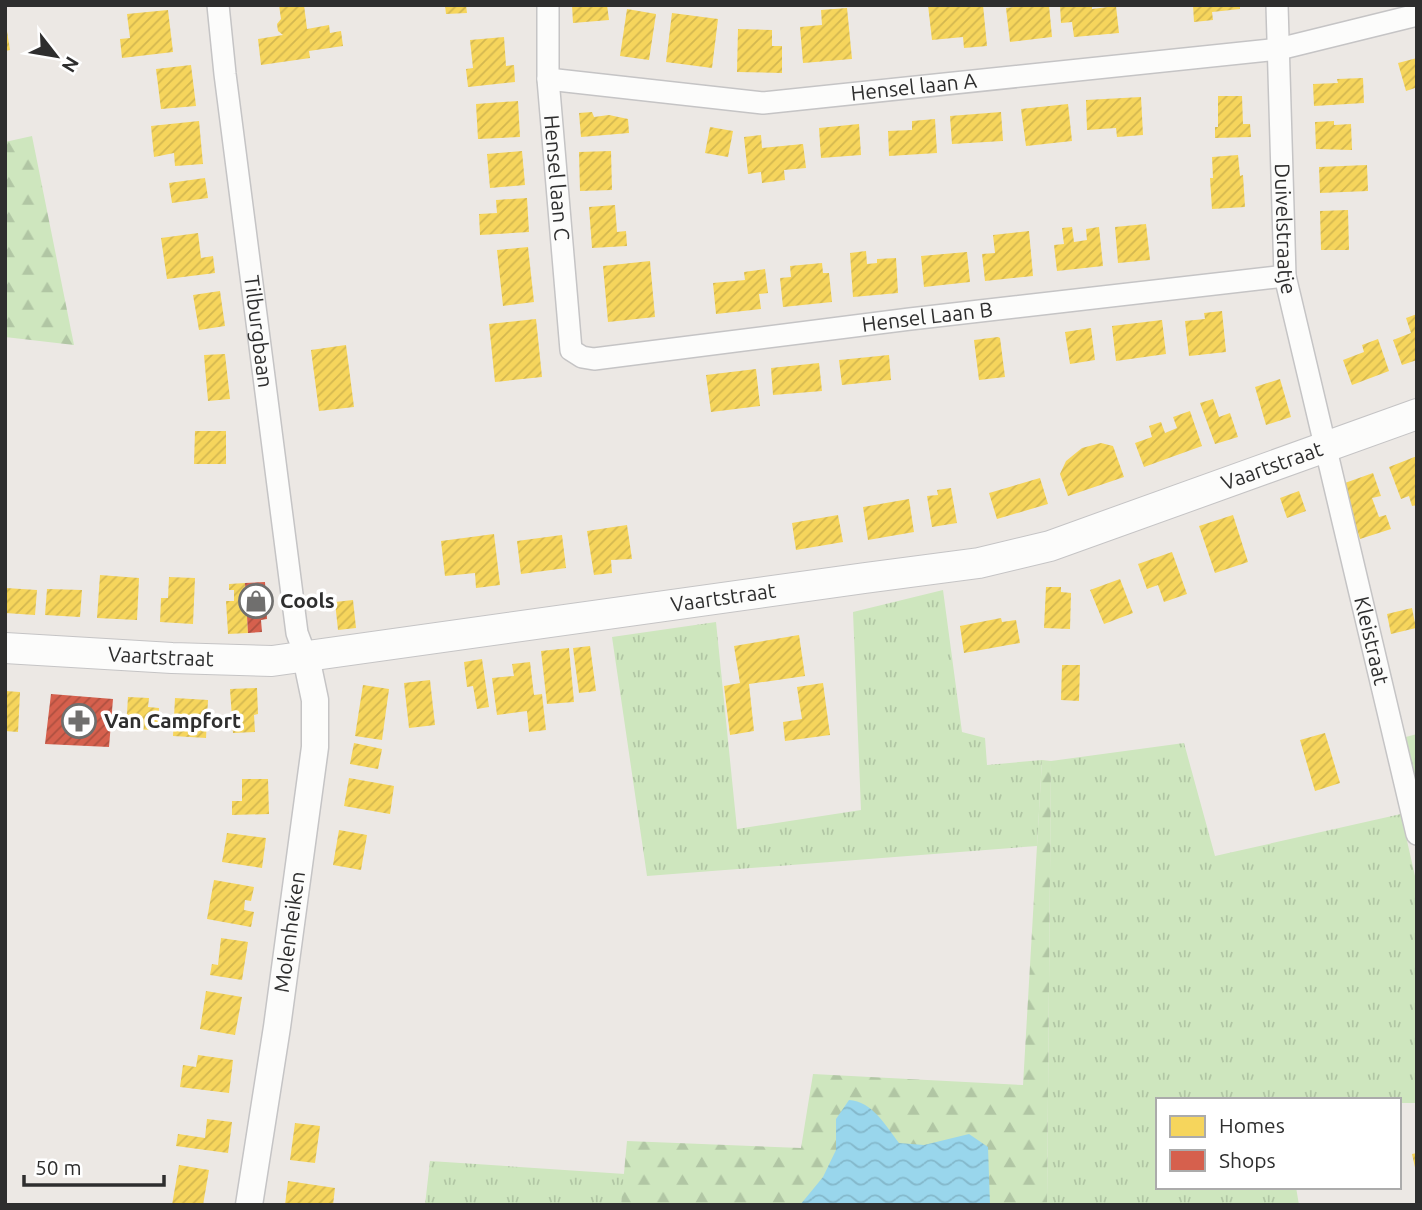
<svg xmlns="http://www.w3.org/2000/svg" width="1422" height="1210" font-family="Ubuntu,sans-serif">
  <defs>
    <pattern id="grass-tufts" width="24" height="20" patternUnits="userSpaceOnUse" patternTransform="scale(1.75)"><rect width="24" height="20" fill="#cee6be"/><path d="M3 7l-1-3M5 7V3M7 7l1-3M15 17l-1-3M17 17v-4M19 17l1-3" fill="none" stroke="#b1c6a4"/></pattern>
    <pattern id="forest-firs" width="22" height="20" patternUnits="userSpaceOnUse" patternTransform="scale(1.75)"><rect width="22" height="20" fill="#cee6be"/><path d="M5 1l3.5 6h-7zM16 11l3.5 6h-7z" fill="#b1c6a4"/></pattern>
    <pattern id="water-waves" width="16" height="10" patternUnits="userSpaceOnUse" patternTransform="scale(1.75)"><rect width="16" height="10" fill="#99d6ec"/><path d="M0 5q4-4 8 0t8 0" fill="none" stroke="#84b8cb"/></pattern>
    <pattern id="homes-hatch" width="6" height="6" patternUnits="userSpaceOnUse" patternTransform="scale(1.75)"><rect width="6" height="6" fill="#f6d55c"/><path d="M-1 1l2-2M0 6l6-6M5 7l2-2" fill="none" stroke="#d3b750"/></pattern>
    <pattern id="shops-hatch" width="6" height="6" patternUnits="userSpaceOnUse" patternTransform="scale(1.75)"><rect width="6" height="6" fill="#d6604d"/><path d="M-1 1l2-2M0 6l6-6M5 7l2-2" fill="none" stroke="#ae5040"/></pattern>
  </defs>
  <rect width="100%" height="100%" fill="#ece8e4"/>
  <path fill="url(#grass-tufts)" d="M 943,590 L 962,732 L 985,738 L 987,765 L 1042,760 L 1037,846 L 647,876 L 612,637 L 716,622 L 737,829 L 861,810 L 853,612 Z
    M 1417,734 L 1417,805 L 1402,738 Z
    M 1184,743 L 1215,856 L 1401,814 L 1417,885 L 1417,1103 L 1399,1103 L 1399,1100 L 1158,1100 L 1158,1187 L 1296,1187 L 1299,1205 L 1047,1205 L 1051,761 Z
    M 430,1161 L 625,1174 L 621,1205 L 425,1205 Z"/>
  <path fill="url(#forest-firs)" d="M 32,136 L 74,345 L 5,337 L 5,142 Z
    M 1042,760 L 1051,761 L 1047,1205 L 621,1205 L 627,1141 L 801,1148 L 813,1074 L 1023,1085 Z"/>
  <path fill="url(#water-waves)" d="M 849,1100 C 872,1101 886,1126 899,1143 L 924,1145 L 969,1134 L 988,1147 L 990,1205 L 800,1205 L 823,1177 L 836,1150 L 836,1119 Z"/>
  <path fill="url(#homes-hatch)" d="M 279,5 L 304,5 L 307,29 L 329,25 L 330,33 L 341,31 L 343,46 L 309,51 L 310,58 L 261,65 L 258,39 L 283,35 L 278,31 L 277,24 L 281,19 Z
    M 445,5 L 466,5 L 467,13 L 446,14 Z
    M 572,5 L 607,5 L 609,20 L 573,23 Z
    M 928,5 L 983,5 L 987,46 L 964,48 L 963,37 L 932,40 Z
    M 1030,5 L 1049,5 L 1052,37 L 1010,42 L 1006,8 Z
    M 1060,5 L 1092,5 L 1092,9 L 1116,6 L 1119,33 L 1074,37 L 1072,22 L 1061,23 Z
    M 1193,5 L 1240,5 L 1240,9 L 1212,12 L 1213,20 L 1194,22 Z
    M 847,8 L 852,59 L 803,63 L 800,27 L 822,25 L 821,10 Z
    M 627,9 L 656,14 L 649,60 L 620,56 Z
    M 168,10 L 173,52 L 122,58 L 120,39 L 130,38 L 127,14 Z
    M 672,13 L 718,19 L 712,68 L 666,62 Z
    M 738,29 L 772,30 L 772,46 L 782,46 L 782,73 L 737,72 Z
    M 5,31 L 7,31 L 10,50 L 5,51 Z
    M 504,37 L 506,66 L 514,65 L 515,82 L 468,87 L 466,69 L 473,68 L 470,40 Z
    M 1417,58 L 1417,93 L 1416,93 L 1415,88 L 1406,91 L 1398,63 Z
    M 191,65 L 196,106 L 161,109 L 156,69 Z
    M 1363,78 L 1364,103 L 1314,106 L 1313,84 L 1338,83 L 1337,79 Z
    M 1218,96 L 1242,96 L 1243,124 L 1250,124 L 1251,137 L 1215,138 L 1215,127 L 1218,127 Z
    M 1141,97 L 1143,135 L 1117,137 L 1116,128 L 1087,130 L 1086,100 Z
    M 518,101 L 520,137 L 478,139 L 476,104 Z
    M 1068,104 L 1072,141 L 1026,146 L 1021,109 Z
    M 592,112 L 594,117 L 609,115 L 628,119 L 629,133 L 581,137 L 579,113 Z
    M 1001,112 L 1003,141 L 952,144 L 950,116 Z
    M 935,119 L 937,153 L 889,156 L 888,131 L 912,130 L 912,121 Z
    M 199,121 L 203,164 L 175,166 L 174,153 L 154,157 L 151,126 Z
    M 1334,121 L 1334,125 L 1351,124 L 1352,150 L 1316,149 L 1315,122 Z
    M 859,124 L 861,155 L 821,158 L 819,128 Z
    M 710,127 L 733,131 L 728,157 L 705,153 Z
    M 761,135 L 762,148 L 803,144 L 806,168 L 784,170 L 785,180 L 762,183 L 761,172 L 748,174 L 744,137 Z
    M 522,151 L 525,185 L 490,188 L 487,154 Z
    M 611,151 L 612,190 L 580,191 L 579,152 Z
    M 1238,155 L 1240,176 L 1243,175 L 1245,207 L 1212,209 L 1210,178 L 1213,178 L 1212,157 Z
    M 1367,165 L 1368,191 L 1320,193 L 1319,167 Z
    M 205,178 L 208,198 L 172,203 L 169,183 Z
    M 527,198 L 529,232 L 480,235 L 479,214 L 497,213 L 496,200 Z
    M 615,205 L 617,232 L 626,231 L 627,246 L 592,248 L 589,207 Z
    M 1348,210 L 1349,250 L 1321,250 L 1320,211 Z
    M 1146,224 L 1150,260 L 1118,263 L 1115,227 Z
    M 1072,227 L 1074,242 L 1087,240 L 1086,229 L 1099,227 L 1103,266 L 1057,271 L 1054,245 L 1064,244 L 1062,228 Z
    M 1029,231 L 1033,276 L 985,281 L 982,254 L 995,253 L 993,235 Z
    M 198,233 L 201,258 L 213,256 L 215,273 L 167,279 L 161,238 Z
    M 528,247 L 534,302 L 503,306 L 497,250 Z
    M 866,251 L 867,264 L 877,263 L 877,259 L 896,258 L 898,293 L 853,297 L 850,253 Z
    M 967,252 L 970,282 L 924,287 L 921,256 Z
    M 650,261 L 655,317 L 608,322 L 603,266 Z
    M 822,263 L 823,273 L 829,273 L 832,302 L 783,307 L 780,278 L 791,277 L 790,266 Z
    M 765,269 L 768,293 L 759,294 L 761,309 L 716,314 L 713,283 L 745,280 L 744,272 Z
    M 220,291 L 225,326 L 199,330 L 193,295 Z
    M 1222,311 L 1226,352 L 1189,356 L 1185,321 L 1205,319 L 1204,313 Z
    M 1417,314 L 1417,360 L 1402,365 L 1393,340 L 1411,333 L 1406,318 Z
    M 536,319 L 542,377 L 495,382 L 489,324 Z
    M 1162,320 L 1166,354 L 1116,361 L 1112,326 Z
    M 1091,328 L 1095,360 L 1070,364 L 1065,332 Z
    M 998,337 L 1000,338 L 1005,377 L 979,380 L 974,340 Z
    M 1378,339 L 1389,371 L 1352,385 L 1343,360 L 1364,352 L 1362,345 Z
    M 346,345 L 354,407 L 319,411 L 311,350 Z
    M 225,354 L 230,399 L 208,401 L 204,355 Z
    M 889,355 L 891,380 L 842,385 L 839,360 Z
    M 819,363 L 822,391 L 773,395 L 771,368 Z
    M 756,369 L 760,406 L 711,412 L 706,375 Z
    M 1280,379 L 1291,417 L 1266,425 L 1255,387 Z
    M 1213,399 L 1219,417 L 1230,413 L 1238,437 L 1215,444 L 1200,403 Z
    M 1190,411 L 1202,446 L 1144,467 L 1135,443 L 1152,437 L 1149,426 L 1161,422 L 1165,433 L 1177,428 L 1173,417 Z
    M 195,431 L 226,431 L 226,464 L 194,464 Z
    M 1101,443 L 1113,446 L 1124,477 L 1068,496 L 1060,474 L 1066,461 L 1082,448 Z
    M 1417,456 L 1417,505 L 1412,506 L 1409,496 L 1401,499 L 1389,467 Z
    M 1373,473 L 1381,496 L 1372,498 L 1379,517 L 1386,515 L 1391,529 L 1360,539 L 1342,484 Z
    M 1040,478 L 1048,504 L 997,519 L 989,493 Z
    M 951,488 L 957,523 L 932,527 L 927,496 L 938,495 L 937,490 Z
    M 1299,491 L 1306,511 L 1287,518 L 1280,498 Z
    M 909,499 L 914,532 L 868,540 L 863,507 Z
    M 838,515 L 843,542 L 796,550 L 792,523 Z
    M 1233,515 L 1248,562 L 1215,573 L 1199,526 Z
    M 627,525 L 632,559 L 611,560 L 612,573 L 594,575 L 587,531 Z
    M 494,534 L 500,585 L 476,588 L 475,573 L 445,576 L 441,541 Z
    M 562,535 L 566,568 L 521,574 L 517,541 Z
    M 1172,552 L 1187,594 L 1164,602 L 1158,585 L 1147,589 L 1138,564 Z
    M 100,575 L 139,578 L 137,620 L 97,618 Z
    M 169,577 L 195,578 L 193,624 L 160,622 L 161,598 L 168,598 Z
    M 1120,579 L 1133,613 L 1104,624 L 1090,590 Z
    M 245,583 L 248,633 L 228,634 L 226,601 L 234,601 L 234,590 L 229,590 L 229,584 Z
    M 1046,587 L 1061,587 L 1061,592 L 1071,593 L 1070,629 L 1044,628 Z
    M 6,588 L 37,590 L 35,615 L 5,613 Z
    M 47,589 L 82,590 L 80,617 L 45,615 Z
    M 353,600 L 356,628 L 338,630 L 335,602 Z
    M 1412,608 L 1416,628 L 1391,634 L 1387,614 Z
    M 1001,618 L 1002,622 L 1016,620 L 1020,643 L 964,653 L 960,626 Z
    M 799,635 L 805,676 L 749,684 L 754,731 L 730,735 L 724,686 L 740,683 L 734,646 Z
    M 590,646 L 596,691 L 579,693 L 573,648 Z
    M 569,648 L 574,702 L 547,704 L 541,651 Z
    M 482,659 L 489,707 L 477,709 L 473,686 L 467,687 L 464,662 Z
    M 530,662 L 534,695 L 542,694 L 546,730 L 529,732 L 527,711 L 497,715 L 492,678 L 514,676 L 512,664 Z
    M 1062,665 L 1080,665 L 1079,701 L 1061,700 Z
    M 430,680 L 435,725 L 409,728 L 404,683 Z
    M 823,683 L 830,735 L 785,741 L 783,722 L 802,719 L 797,687 Z
    M 363,685 L 389,689 L 382,740 L 355,736 Z
    M 257,688 L 258,714 L 254,715 L 255,732 L 233,733 L 230,689 Z
    M 5,691 L 20,692 L 18,732 L 5,731 Z
    M 128,697 L 149,698 L 148,707 L 159,708 L 158,730 L 126,729 Z
    M 175,698 L 208,700 L 206,738 L 173,736 Z
    M 1325,733 L 1340,783 L 1315,791 L 1300,740 Z
    M 354,743 L 382,749 L 378,769 L 350,764 Z
    M 349,778 L 394,786 L 390,814 L 344,806 Z
    M 242,779 L 268,779 L 269,814 L 232,815 L 232,801 L 242,801 Z
    M 339,830 L 367,835 L 361,870 L 333,865 Z
    M 227,833 L 266,838 L 262,868 L 222,862 Z
    M 214,880 L 254,887 L 251,901 L 245,900 L 244,910 L 254,912 L 251,927 L 207,919 Z
    M 221,938 L 248,942 L 242,980 L 210,975 L 212,964 L 218,965 Z
    M 206,991 L 242,997 L 235,1035 L 200,1029 Z
    M 198,1055 L 233,1060 L 229,1093 L 180,1087 L 183,1065 L 196,1067 Z
    M 207,1119 L 232,1122 L 228,1153 L 176,1146 L 178,1134 L 205,1138 Z
    M 295,1123 L 320,1126 L 315,1163 L 290,1160 Z
    M 1417,1153 L 1417,1171 L 1416,1172 L 1412,1154 Z
    M 179,1165 L 209,1170 L 203,1205 L 172,1205 Z
    M 288,1181 L 335,1188 L 333,1205 L 285,1205 Z"/>
  <path fill="url(#shops-hatch)" d="M 265,582 L 267,619 L 261,620 L 262,632 L 248,633 L 245,583 Z
    M 51,694 L 113,699 L 109,747 L 45,744 Z"/>
  <g fill="none" stroke-linecap="round" stroke-linejoin="round">
    <g stroke="#c5c4c5" stroke-width="24">
      <g id="minor">
        <path id="s1" d="M 218,5 L 225,74 L 297,633 L 306,657"/>
        <path id="s2" d="M 548,5 L 548,79 L 571,350 L 582,357 L 594,359 L 910,319 L 1285,276"/>
        <path id="s3" d="M 1277,5 L 1285,276 L 1417,834"/>
        <path id="s4" d="M 548,79 L 763,103 L 1279,49 L 1417,15"/>
      </g>
    </g>
    <g stroke="#c5c4c5" stroke-width="29">
      <g id="tertiary">
        <path id="s5" d="M 249,1205 L 277,1027 L 315,747 L 315,700 L 306,657"/>
      </g>
    </g>
    <g stroke="#c5c4c5" stroke-width="32">
      <g id="secondary">
        <path id="s6" d="M 5,648 L 172,658 L 272,661 L 865,578 L 979,563 L 1050,546 L 1417,414"/>
      </g>
    </g>
    <use href="#minor" stroke="#fcfcfb" stroke-width="21"/>
    <use href="#tertiary" stroke="#fcfcfb" stroke-width="26"/>
    <use href="#secondary" stroke="#fcfcfb" stroke-width="30"/>
  </g>
  <defs>
    <g id="shop-ring" transform="scale(1.75)"><circle r="9.5" fill="#fff" stroke="#706f6e" stroke-width="1.5"/><path d="M-5-2.5h2.3a2.7 3.5 0 0 1 5.4 0H5L5.5 6h-11ZM-1.5-2.5h3a1.5 2.3 0 0 0-3 0Z" fill="#706f6e"/></g>
    <g id="pharmacy-ring" transform="scale(1.75)"><circle r="9.5" fill="#fff" stroke="#706f6e" stroke-width="1.5"/><path d="M-2-6h4v4h4v4h-4v4h-4v-4h-4v-4h4Z" fill="#706f6e"/></g>
  </defs>
  <g fill-rule="evenodd">
    <use href="#shop-ring" x="256" y="601"/>
    <use href="#pharmacy-ring" x="79" y="721"/>
  </g>
  <g text-anchor="middle" stroke-width="7" stroke-linejoin="round" paint-order="stroke">
    <g font-size="21" fill="#2e2e2e" stroke="#fff">
      <text dy="7" stroke="none"><textPath href="#s4" startOffset="368">Hensel laan A</textPath></text>
      <text dy="7" stroke="none"><textPath href="#s2" startOffset="173">Hensel laan C</textPath></text>
      <text dy="7" stroke="none"><textPath href="#s3" startOffset="224">Duivelstraatje</textPath></text>
      <text dy="7" stroke="none"><textPath href="#s2" startOffset="707">Hensel Laan B</textPath></text>
      <text dy="7" stroke="none"><textPath href="#s1" startOffset="329">Tilburgbaan</textPath></text>
      <text dy="7" stroke="none"><textPath href="#s6" startOffset="1290">Vaartstraat</textPath></text>
      <text dy="7" stroke="none"><textPath href="#s6" startOffset="723">Vaartstraat</textPath></text>
      <text dy="7" stroke="none"><textPath href="#s3" startOffset="646">Kleistraat</textPath></text>
      <text dy="7" stroke="none"><textPath href="#s6" startOffset="156">Vaartstraat</textPath></text>
      <text dy="7" stroke="none"><textPath href="#s5" startOffset="276">Molenheiken</textPath></text>
    </g>
    <g font-size="21" font-weight="bold" fill="#2e2e2e" stroke="#fff" text-anchor="start">
      <text x="280" y="608">Cools</text>
      <text x="104" y="728">Van Campfort</text>
    </g>
  </g>
  <rect width="1422" height="1210" fill="none" stroke="#2e2e2e" stroke-width="14"/>
  <rect x="1156" y="1098" width="245" height="91" fill="#ffffff" stroke="#ababab" stroke-width="2"/>
  <rect x="1170" y="1116" width="35" height="21" fill="#f6d55c" stroke="#ababab" stroke-width="2"/>
  <text x="1219" y="1133" font-size="21" fill="#2e2e2e">Homes</text>
  <rect x="1170" y="1150" width="35" height="21" fill="#d6604d" stroke="#ababab" stroke-width="2"/>
  <text x="1219" y="1168" font-size="21" fill="#2e2e2e">Shops</text>
  <g transform="translate(56 56) rotate(121)" stroke="#ffffff" stroke-width="5" paint-order="stroke">
  <path d="M0-5L12 26L0 18L-12 26Z" fill="#2e2e2e"/>
  <text y="-10" font-size="19" font-weight="bold" text-anchor="middle" fill="#2e2e2e">N</text>
  </g>
  <path d="M24 1175v10h140v-10" fill="none" stroke="#2e2e2e" stroke-width="3.5"/>
  <text x="35" y="1175" font-size="21" fill="#2e2e2e" stroke="#ffffff" stroke-width="5" paint-order="stroke">50 m</text>
</svg>
